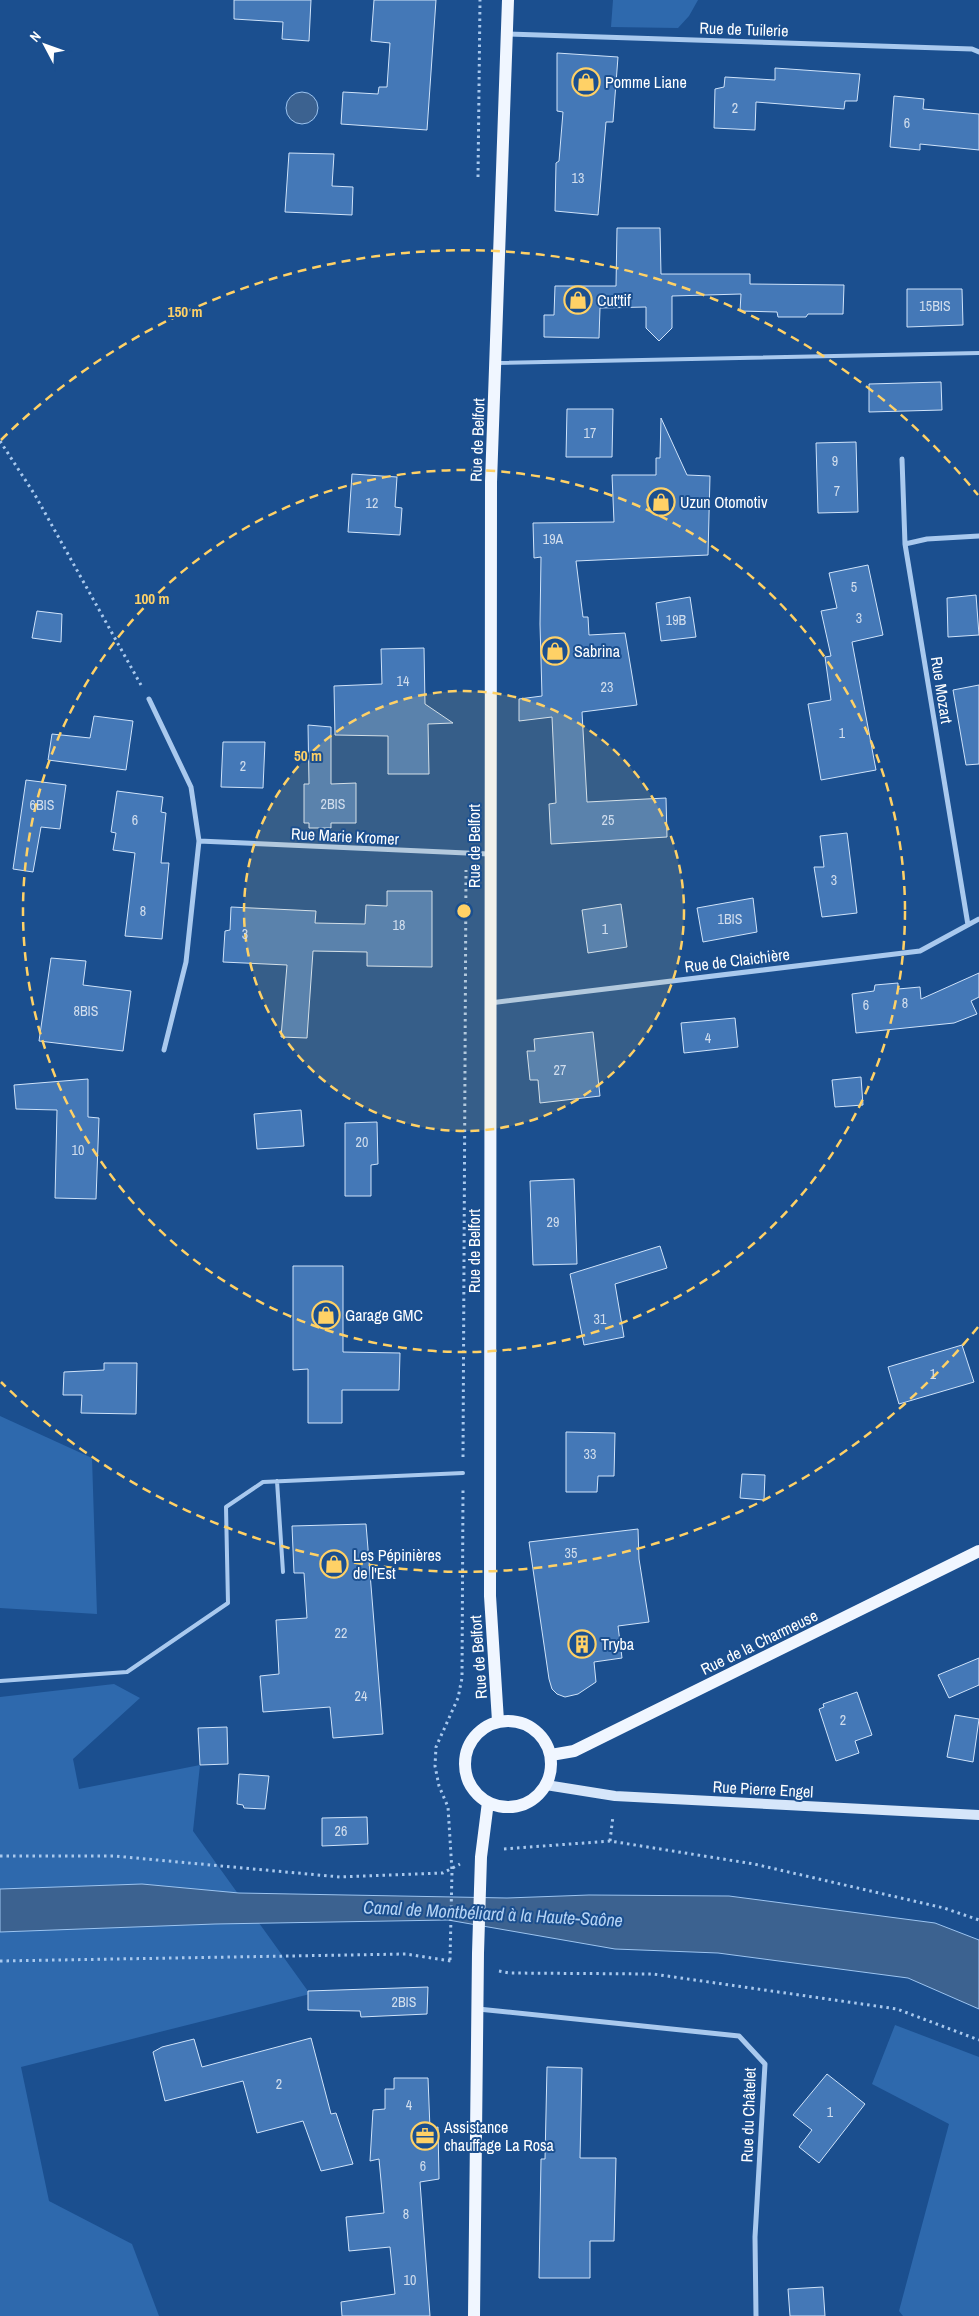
<svg xmlns="http://www.w3.org/2000/svg" width="979" height="2316" font-family="'Archivo Narrow',sans-serif">
  <rect width="100%" height="100%" fill="#1b4f8f"/>
  <path fill="#2e69ad" d="M 613,0 L 698,0 L 689,16 L 678,28 L 611,27 Z
    M 0,1416 L 92,1458 L 97,1614 L 0,1608 Z
    M 114,1684 L 140,1698 L 73,1759 L 79,1789 L 200,1765 L 193,1831 L 310,1994 L 21,2067 L 49,2201 L 132,2244 L 159,2316 L 0,2316 L 0,1697 Z
    M 895,2025 L 979,2057 L 979,2316 L 903,2316 L 899,2311 L 949,2124 L 872,2084 Z"/>
  <path fill="#3c6290" stroke="#9cc4f0" d="M286 108a16 16 0 1 1 32 0a16 16 0 1 1-32 0Z
    M 142,1884 L 239,1893 L 507,1898 L 589,1895 L 729,1896 L 935,1923 L 979,1940 L 979,2009 L 908,1978 L 718,1953 L 615,1949 L 448,1920 L 215,1924 L 0,1932 L 0,1889 Z"/>
  <path fill="#4478b7" stroke="#cfe3fa" d="M 234,0 L 311,0 L 309,41 L 282,39 L 283,22 L 234,19 Z
    M 374,0 L 436,0 L 427,130 L 341,124 L 343,92 L 378,94 L 379,87 L 387,87 L 390,43 L 371,41 Z
    M 557,53 L 618,57 L 613,122 L 606,122 L 598,215 L 555,211 L 556,163 L 559,161 L 563,112 L 557,111 Z
    M 775,68 L 860,74 L 857,101 L 845,101 L 844,109 L 756,102 L 755,130 L 714,128 L 715,89 L 724,87 L 725,77 L 775,80 Z
    M 894,96 L 924,99 L 923,109 L 979,114 L 979,150 L 920,144 L 920,150 L 890,147 Z
    M 289,153 L 334,154 L 332,186 L 353,187 L 352,215 L 285,212 Z
    M 617,228 L 660,228 L 661,274 L 750,274 L 750,284 L 844,285 L 843,314 L 808,314 L 806,317 L 778,317 L 777,312 L 740,311 L 741,294 L 672,296 L 672,328 L 659,341 L 646,328 L 646,307 L 600,308 L 599,338 L 544,337 L 544,315 L 554,315 L 555,286 L 616,286 Z
    M 907,289 L 962,289 L 963,325 L 907,327 Z
    M 941,382 L 942,410 L 869,412 L 869,384 Z
    M 567,409 L 613,409 L 612,457 L 566,457 Z
    M 661,418 L 687,475 L 710,476 L 708,555 L 576,561 L 583,617 L 588,617 L 589,635 L 625,633 L 637,705 L 582,712 L 587,802 L 666,798 L 667,837 L 551,844 L 549,804 L 556,803 L 552,717 L 519,721 L 519,699 L 542,696 L 540,624 L 541,557 L 534,558 L 533,523 L 614,522 L 612,475 L 656,475 L 656,458 L 660,458 Z
    M 856,442 L 858,512 L 818,513 L 816,443 Z
    M 352,474 L 397,477 L 395,507 L 402,508 L 400,535 L 348,532 Z
    M 868,565 L 883,635 L 852,642 L 876,770 L 821,780 L 808,704 L 831,700 L 825,657 L 831,656 L 821,611 L 837,608 L 829,573 Z
    M 976,595 L 979,635 L 948,637 L 947,598 Z
    M 690,597 L 696,637 L 661,641 L 656,603 Z
    M 37,611 L 62,614 L 61,642 L 32,638 Z
    M 424,648 L 425,704 L 453,723 L 428,724 L 429,774 L 388,774 L 388,736 L 335,735 L 334,686 L 382,684 L 381,649 Z
    M 979,685 L 979,764 L 966,765 L 953,690 Z
    M 94,716 L 133,721 L 126,770 L 48,760 L 52,734 L 90,738 Z
    M 308,725 L 331,727 L 331,784 L 356,783 L 356,823 L 331,823 L 331,828 L 309,828 L 309,823 L 304,823 L 304,784 L 309,784 Z
    M 223,742 L 265,742 L 263,788 L 221,787 Z
    M 26,780 L 66,785 L 60,829 L 41,827 L 33,872 L 13,869 Z
    M 117,791 L 163,797 L 161,812 L 166,813 L 161,863 L 169,863 L 162,939 L 125,936 L 135,853 L 113,850 L 116,833 L 111,832 Z
    M 847,833 L 857,913 L 822,917 L 814,867 L 824,867 L 820,836 Z
    M 387,891 L 432,891 L 432,967 L 367,966 L 367,952 L 313,951 L 307,1038 L 281,1037 L 287,965 L 223,962 L 225,931 L 230,930 L 231,907 L 316,911 L 315,923 L 365,924 L 366,905 L 387,906 Z
    M 753,898 L 757,932 L 703,942 L 697,908 Z
    M 621,904 L 627,947 L 588,953 L 582,910 Z
    M 51,958 L 86,961 L 83,985 L 131,991 L 123,1051 L 39,1041 Z
    M 979,973 L 979,997 L 971,1001 L 977,1014 L 954,1023 L 856,1033 L 852,994 L 874,991 L 875,985 L 898,983 L 898,989 L 920,987 L 921,999 Z
    M 735,1018 L 738,1047 L 684,1053 L 681,1023 Z
    M 593,1032 L 600,1096 L 540,1103 L 538,1080 L 530,1080 L 527,1051 L 535,1051 L 534,1039 Z
    M 861,1077 L 863,1105 L 835,1107 L 832,1080 Z
    M 88,1079 L 88,1117 L 99,1118 L 96,1199 L 55,1198 L 57,1110 L 16,1109 L 14,1085 Z
    M 301,1110 L 304,1146 L 257,1149 L 254,1114 Z
    M 377,1122 L 378,1164 L 371,1165 L 371,1196 L 345,1196 L 345,1123 Z
    M 574,1179 L 577,1264 L 533,1265 L 530,1181 Z
    M 660,1246 L 667,1268 L 615,1284 L 624,1337 L 584,1345 L 570,1274 Z
    M 293,1266 L 343,1266 L 343,1352 L 400,1353 L 399,1390 L 342,1390 L 342,1423 L 308,1423 L 308,1369 L 293,1370 Z
    M 962,1345 L 974,1382 L 899,1404 L 888,1367 Z
    M 104,1363 L 137,1363 L 136,1414 L 81,1413 L 82,1395 L 63,1395 L 64,1372 L 104,1370 Z
    M 566,1432 L 615,1433 L 614,1476 L 598,1476 L 597,1492 L 566,1492 Z
    M 742,1474 L 765,1475 L 764,1500 L 740,1498 Z
    M 366,1524 L 383,1734 L 333,1738 L 330,1707 L 263,1712 L 260,1676 L 279,1674 L 276,1620 L 307,1618 L 304,1573 L 294,1573 L 292,1526 Z
    M 638,1529 L 639,1559 L 649,1622 L 618,1626 L 622,1658 L 594,1662 L 596,1682 L 578,1694 L 565,1697 L 557,1694 L 552,1689 L 549,1679 L 529,1542 Z
    M 979,1658 L 979,1685 L 949,1698 L 938,1675 Z
    M 857,1692 L 872,1735 L 855,1741 L 859,1753 L 836,1761 L 819,1709 L 824,1707 L 823,1704 Z
    M 955,1715 L 979,1719 L 973,1762 L 947,1757 Z
    M 227,1727 L 228,1764 L 200,1765 L 198,1728 Z
    M 239,1774 L 269,1776 L 265,1809 L 244,1808 L 243,1805 L 237,1804 Z
    M 367,1817 L 368,1844 L 322,1846 L 322,1818 Z
    M 428,1987 L 427,2014 L 361,2017 L 360,2011 L 308,2010 L 308,1991 Z
    M 311,2038 L 331,2114 L 336,2113 L 353,2164 L 321,2171 L 303,2121 L 257,2133 L 243,2081 L 165,2101 L 153,2052 L 162,2047 L 194,2039 L 202,2067 Z
    M 547,2067 L 582,2068 L 580,2158 L 616,2158 L 614,2241 L 590,2241 L 590,2278 L 539,2278 L 541,2159 L 545,2159 Z
    M 827,2074 L 865,2104 L 819,2163 L 799,2147 L 812,2130 L 793,2115 Z
    M 394,2078 L 428,2078 L 430,2129 L 438,2127 L 439,2179 L 420,2182 L 430,2316 L 342,2316 L 341,2302 L 395,2294 L 390,2247 L 349,2251 L 346,2217 L 384,2213 L 379,2159 L 370,2161 L 373,2110 L 385,2109 L 385,2089 L 394,2089 Z
    M 823,2287 L 825,2316 L 790,2316 L 788,2289 Z"/>
  <g fill="none" stroke-linecap="round" stroke-linejoin="round">
    <path stroke="#a9c9ee" stroke-width="3" stroke-dasharray="2.5 4" stroke-linecap="butt" d="M 478,177 L 480,0
      M 0,441 L 35,495 L 141,685
      M 463,1457 L 466,870
      M 610,1841 L 613,1816
      M 504,1849 L 610,1841 L 754,1864 L 944,1908 L 979,1920
      M 0,1856 L 114,1856 L 340,1877 L 443,1873 L 460,1864
      M 450,1960 L 452,1871 L 448,1807 L 439,1786 L 435,1766 L 436,1747 L 458,1698 L 462,1678 L 463,1490
      M 0,1961 L 406,1954 L 451,1961
      M 499,1971 L 509,1973 L 653,1974 L 897,2009 L 979,2040"/>
    <path stroke="#a9c9ee" stroke-width="4" d="M 497,363 L 979,353
      M 277,1481 L 283,1572
      M 0,1681 L 127,1672 L 228,1603 L 226,1507 L 263,1482 L 463,1473"/>
    <path stroke="#a9c9ee" stroke-width="5" d="M 508,34 L 972,49 L 979,52
      M 902,459 L 905,544 L 968,925
      M 905,544 L 927,539 L 979,536
      M 149,699 L 191,787 L 199,841 L 186,962 L 164,1050
      M 199,841 L 489,854
      M 490,1003 L 920,951 L 979,919
      M 478,2009 L 739,2036 L 765,2064 L 755,2237 L 756,2316"/>
    <path stroke="#d6e6fa" stroke-width="10" d="M 546,1785 L 615,1796 L 979,1815"/>
    <path stroke="#f0f6ff" stroke-width="12" d="M465 1764a43 43 0 1 1 86 0a43 43 0 1 1-86 0Z
      M 498,1721 L 490,1596 L 491,482 L 508,0
      M 551,1755 L 574,1751 L 979,1551
      M 474,2316 L 478,1953 L 481,1857 L 488,1802"/>
  </g>
  <circle cx="464" cy="911" r="220" fill="#ffd166" fill-opacity=".12"/>
  <g fill="none" stroke="#ffd166" stroke-width="2.5" stroke-dasharray="9 6">
    <circle cx="464" cy="911" r="220"/>
    <circle cx="464" cy="911" r="441"/>
    <path d="M978 1327A661 661 0 0 1 1 1382M1 440A661 661 0 0 1 978 495"/>
  </g>
  <defs>
    <g id="shop-ring" transform="scale(1.4375)"><circle r="9.5" fill="#1b4f8f" stroke="#ffd166" stroke-width="1.5"/><path d="M-5-2.5h2.3a2.7 3.5 0 0 1 5.4 0H5L5.5 6h-11ZM-1.5-2.5h3a1.5 2.3 0 0 0-3 0Z" fill="#ffd166"/></g>
    <g id="building-ring" transform="scale(1.4375)"><circle r="9.5" fill="#1b4f8f" stroke="#ffd166" stroke-width="1.5"/><path d="M-4-6H4V6H1V3H-1V6H-4ZM-2.5-4.3h1.7v1.8h-1.7ZM.8-4.3h1.7v1.8H.8ZM-2.5-1h1.7V.8h-1.7ZM.8-1h1.7V.8H.8Z" fill="#ffd166"/></g>
    <g id="office-ring" transform="scale(1.4375)"><circle r="9.5" fill="#1b4f8f" stroke="#ffd166" stroke-width="1.5"/><path d="M-6-3h4V-5.5h4V-3h4V5H-6ZM-1-4.5V-3h2v-1.5ZM-6 0V1H6V0Z" fill="#ffd166"/></g>
  </defs>
  <g fill-rule="evenodd">
    <use href="#shop-ring" x="586" y="82"/>
    <use href="#shop-ring" x="578" y="300"/>
    <use href="#shop-ring" x="661" y="502"/>
    <use href="#shop-ring" x="555" y="651"/>
    <use href="#shop-ring" x="326" y="1315"/>
    <use href="#shop-ring" x="334" y="1564"/>
    <use href="#building-ring" x="582" y="1644"/>
    <use href="#office-ring" x="425" y="2136"/>
  </g>
  <g text-anchor="middle" stroke-width="4" stroke-linejoin="round" paint-order="stroke">
    <g font-size="14" fill="#d0dded">
      <text x="735" y="113">2</text>
      <text x="907" y="128">6</text>
      <text x="578" y="183">13</text>
      <text x="935" y="311">15BIS</text>
      <text x="590" y="438">17</text>
      <text x="835" y="466">9</text>
      <text x="837" y="496">7</text>
      <text x="372" y="508">12</text>
      <text x="553" y="544">19A</text>
      <text x="854" y="592">5</text>
      <text x="859" y="623">3</text>
      <text x="676" y="625">19B</text>
      <text x="403" y="686">14</text>
      <text x="607" y="692">23</text>
      <text x="842" y="738">1</text>
      <text x="243" y="771">2</text>
      <text x="333" y="809">2BIS</text>
      <text x="42" y="810">6BIS</text>
      <text x="135" y="825">6</text>
      <text x="608" y="825">25</text>
      <text x="834" y="885">3</text>
      <text x="143" y="916">8</text>
      <text x="730" y="924">1BIS</text>
      <text x="399" y="930">18</text>
      <text x="605" y="934">1</text>
      <text x="245" y="939">3</text>
      <text x="905" y="1008">8</text>
      <text x="866" y="1010">6</text>
      <text x="86" y="1016">8BIS</text>
      <text x="708" y="1043">4</text>
      <text x="560" y="1075">27</text>
      <text x="362" y="1147">20</text>
      <text x="78" y="1155">10</text>
      <text x="553" y="1227">29</text>
      <text x="600" y="1324">31</text>
      <text x="933" y="1379">1</text>
      <text x="590" y="1459">33</text>
      <text x="571" y="1558">35</text>
      <text x="341" y="1638">22</text>
      <text x="361" y="1701">24</text>
      <text x="843" y="1725">2</text>
      <text x="341" y="1836">26</text>
      <text x="404" y="2007">2BIS</text>
      <text x="279" y="2089">2</text>
      <text x="409" y="2110">4</text>
      <text x="830" y="2117">1</text>
      <text x="423" y="2171">6</text>
      <text x="406" y="2219">8</text>
      <text x="410" y="2285">10</text>
    </g>
    <g font-size="16" fill="#fff" stroke="#1b4f8f">
      <text transform="translate(744 29) rotate(2)" y="6">Rue de Tuilerie</text>
      <text transform="translate(477 440) rotate(-88)" y="6">Rue de Belfort</text>
      <text transform="translate(942 690) rotate(81)" y="6">Rue Mozart</text>
      <text transform="translate(345 836) rotate(3)" y="6">Rue Marie Kromer</text>
      <text transform="translate(474 846) rotate(-90)" y="6">Rue de Belfort</text>
      <text transform="translate(737 960) rotate(-7)" y="6">Rue de Claichière</text>
      <text transform="translate(474 1251) rotate(-90)" y="6">Rue de Belfort</text>
      <text transform="translate(759 1642) rotate(-26)" y="6">Rue de la Charmeuse</text>
      <text transform="translate(478 1657) rotate(-94)" y="6">Rue de Belfort</text>
      <text transform="translate(763 1789) rotate(3)" y="6">Rue Pierre Engel</text>
      <text transform="translate(748 2115) rotate(-88)" y="6">Rue du Châtelet</text>
    </g>
    <g font-size="16" fill="#fff" stroke="#1b4f8f" text-anchor="start">
      <text x="605" y="88">Pomme Liane</text>
      <text x="597" y="306">Cut'tif</text>
      <text x="680" y="508">Uzun Otomotiv</text>
      <text x="574" y="657">Sabrina</text>
      <text x="345" y="1321">Garage GMC</text>
      <text x="353" y="1561">Les Pépinières<tspan x="353" dy="18">de l'Est</tspan></text>
      <text x="601" y="1650">Tryba</text>
      <text x="444" y="2133">Assistance<tspan x="444" dy="18">chauffage La Rosa</tspan></text>
    </g>
    <g font-size="18" font-style="italic" fill="#b5d3f5" stroke="#1b4f8f">
      <text transform="translate(493 1914) rotate(3)" y="6">Canal de Montbéliard à la Haute-Saône</text>
    </g>
  </g>
  <circle cx="464" cy="911" r="8" fill="#ffd166" stroke="#1b4f8f" stroke-width="2.5"/>
  <g font-size="15" text-anchor="middle" font-weight="bold" fill="#ffd166" stroke="#1b4f8f" stroke-width="4" stroke-linejoin="round" paint-order="stroke">
    <text x="185" y="317">150 m</text>
    <text x="152" y="604">100 m</text>
    <text x="308" y="761">50 m</text>
  </g>
  <g transform="translate(45 45) rotate(311)" stroke="#1b4f8f" stroke-width="4" paint-order="stroke">
  <path d="M0-4L9 19L0 12L-9 19Z" fill="#ffffff"/>
  <text y="-8" font-size="14" font-weight="bold" text-anchor="middle" fill="#ffffff">N</text>
  </g>
</svg>
